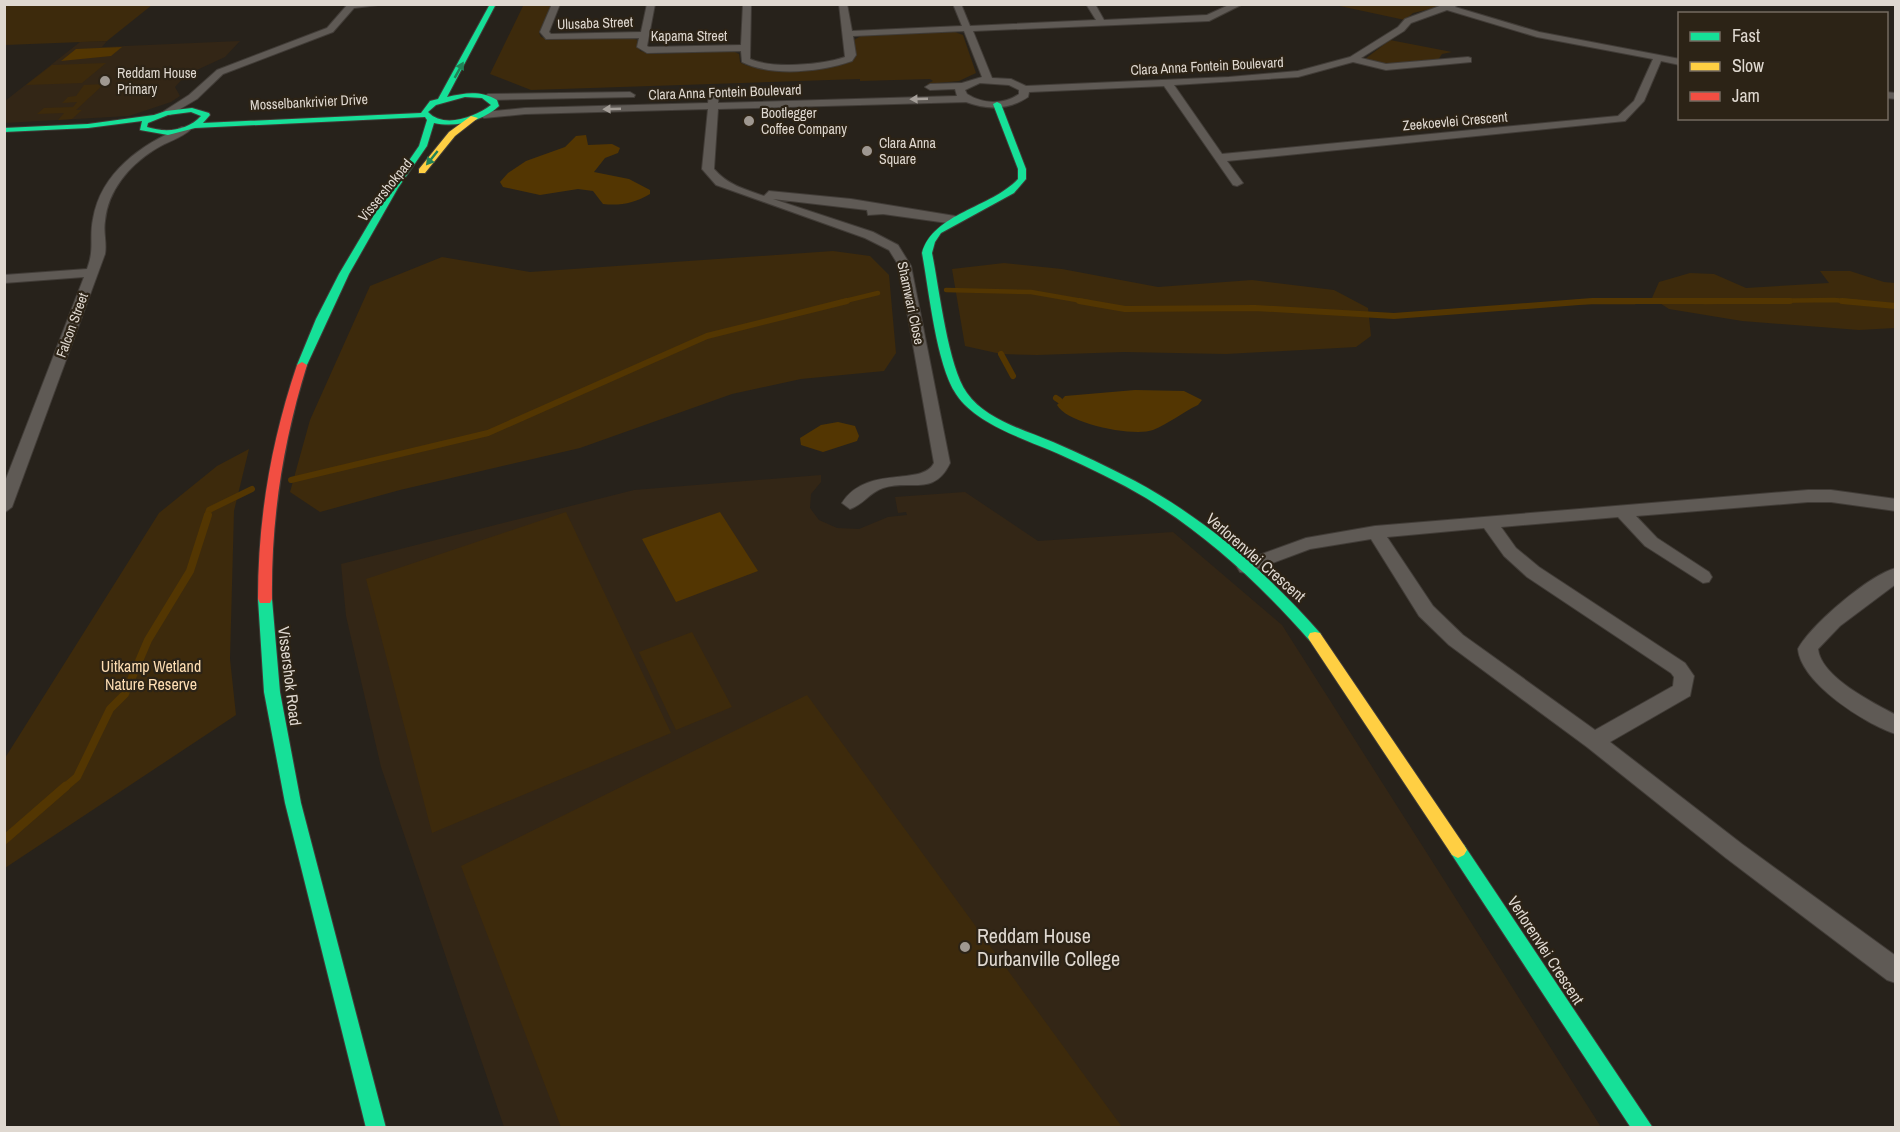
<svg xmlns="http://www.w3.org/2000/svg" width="1900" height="1132" font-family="'Archivo Narrow',sans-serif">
  <rect width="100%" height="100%" fill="#27221b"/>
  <path fill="#332616" d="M 107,41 L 102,47 L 240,41 L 225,57 L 186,75 L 175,87 L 180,96 L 171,102 L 129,116 L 5,123 L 5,101 L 80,42 Z
    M 821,475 L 821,482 L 811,494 L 810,508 L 819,520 L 837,528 L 859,529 L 888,517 L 907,515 L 906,512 L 898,513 L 895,497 L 965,492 L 1038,541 L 1173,532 L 1282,625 L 1601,1127 L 504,1127 L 381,767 L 346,616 L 341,564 L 634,490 Z"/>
  <path fill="#3d2a0c" d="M 524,4 L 551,5 L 539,33 L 541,37 L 548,39 L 632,38 L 637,40 L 640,51 L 655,54 L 733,51 L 739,54 L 740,62 C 754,74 826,68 845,63 L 856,57 L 854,40 L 861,36 L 955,32 L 963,35 L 976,73 L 959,81 L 927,84 L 933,81 L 930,79 L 860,81 L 860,79 L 531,90 L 490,74 Z
    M 4,5 L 5,4 L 152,5 L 107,41 L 5,45 Z
    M 1335,5 L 1447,5 L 1413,13 L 1405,20 Z
    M 1390,40 L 1452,52 L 1442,54 L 1438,60 L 1388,64 L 1365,59 Z
    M 106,63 L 82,83 L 26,85 L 52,65 Z
    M 104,84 L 76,110 L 82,110 L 72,119 L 58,120 L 64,113 L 37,114 L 44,108 L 73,107 L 77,102 L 62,103 L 68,97 L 76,96 L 84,85 Z
    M 833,251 L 870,256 L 889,275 L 896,353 L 884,371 L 801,379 L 732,394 L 580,448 L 400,490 L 320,512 L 290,492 L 310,420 L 370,286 L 442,257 L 530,272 Z
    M 1004,263 L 1062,269 L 1158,287 L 1252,280 L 1334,290 L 1368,308 L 1371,336 L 1356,347 L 1226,354 L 1124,352 L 1037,355 L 1001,354 L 965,346 L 952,269 Z
    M 1820,271 L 1850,271 L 1884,282 L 1895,283 L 1895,328 L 1859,330 L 1742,321 L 1669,309 L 1652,298 L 1659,282 L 1690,273 L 1714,274 L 1746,288 L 1829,283 Z
    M 249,449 L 234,511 L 230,659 L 236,715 L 5,868 L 5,758 L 159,513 L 217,466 Z
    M 566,512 L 671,733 L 432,833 L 366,579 Z
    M 692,632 L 732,707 L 676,730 L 639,652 Z
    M 807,695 L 1122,1127 L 561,1127 L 461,866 Z"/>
  <path fill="#533602" d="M 122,47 L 111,56 L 61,61 L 76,49 Z
    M 586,135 L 588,145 L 612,144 L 620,148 L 618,153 L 605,158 L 594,172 L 629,179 L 650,190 L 650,194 C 635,203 620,206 603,204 L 593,191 L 578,189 L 540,195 L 503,187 L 500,182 L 508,173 L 526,161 L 565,147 L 576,136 Z
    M 1135,390 L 1184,391 L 1202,400 L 1198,405 C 1183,412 1168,424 1153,430 C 1134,437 1067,424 1057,405 L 1065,396 Z
    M 838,422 L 855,426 L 859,436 L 857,441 L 823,452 L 801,445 L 800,438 L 821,425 Z
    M 720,512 L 758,571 L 676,602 L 642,539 Z"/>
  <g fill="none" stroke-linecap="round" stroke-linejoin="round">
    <path stroke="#533602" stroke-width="4.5" d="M 946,290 L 1031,292 L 1088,302
      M 841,302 L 878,293
      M 1575,302 L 1635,302
      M 1704,302 L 1834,300 L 1857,302"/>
    <path stroke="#533602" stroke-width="6" d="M 1079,301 L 1125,309 L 1255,308 L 1394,316 L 1592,301 L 1790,301
      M 1842,301 L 1896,306
      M 1001,354 L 1013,376
      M 1056,398 L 1059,400
      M 291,480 L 488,433 L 707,336 L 847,301
      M 207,516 L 209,510 L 252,489"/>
    <path stroke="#533602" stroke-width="8" d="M 64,788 L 77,777 L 110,709 L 125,694 L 148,640 L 190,571 L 208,515"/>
    <path stroke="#533602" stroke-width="9" d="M 4,840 L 66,786"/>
    <g stroke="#413c37" stroke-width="2">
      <path id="street" d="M 348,4 L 386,4 L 354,8 L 333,32 L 223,74 L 197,99 L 170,115 L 161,113 L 189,95 L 217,70 L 327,28 Z
        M 552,4 L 560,4 L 549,32 L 551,34 L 641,32 L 647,4 L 655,4 L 647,46 L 649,47 L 741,45 L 743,4 L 751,4 L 750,59 C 772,69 822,65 845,57 L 839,4 L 847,4 L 852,31 L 962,26 L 953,4 L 961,4 L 970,26 L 1096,20 L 1086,4 L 1095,4 L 1104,20 L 1207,15 L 1231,4 L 1243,4 L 1209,21 L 973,31 L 992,78 L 1011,79 L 1026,86 L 1229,77 L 1298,71 L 1350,57 L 1398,27 L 1405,19 L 1445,4 L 1458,4 L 1455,7 L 1539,32 L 1680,59 L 1680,65 L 1661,61 L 1644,101 L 1625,121 L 1227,161 L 1243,183 L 1237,186 L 1233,185 L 1164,86 L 1029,92 L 1028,97 C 1009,110 987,110 966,102 L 718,109 L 714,169 C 728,185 744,189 764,196 L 769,191 L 851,199 L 955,216 L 961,220 L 955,224 L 883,214 L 868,215 L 867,210 L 773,199 L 873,232 L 898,245 L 911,266 L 950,463 C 934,497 910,479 883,488 C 870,492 863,505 850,509 L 842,503 C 867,464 922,487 934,463 L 899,266 L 889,250 L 865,238 L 716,185 L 702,169 L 708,109 L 525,114 L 484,118 L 479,115 L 484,112 L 525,108 L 708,103 L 709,93 L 714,90 L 719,93 L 718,103 L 957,96 L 955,89 L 930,90 L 925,87 L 930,84 L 962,83 L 982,77 L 964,31 L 853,36 L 856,55 L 852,61 C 821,72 772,77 742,62 L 741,51 L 647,53 L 637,47 L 639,38 L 546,39 L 540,32 ZM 1447,10 L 1537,37 L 1653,59 L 1634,101 L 1618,116 L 1222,154 L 1174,85 L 1298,77 L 1353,62 L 1386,70 L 1471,62 L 1471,58 L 1468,57 L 1386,64 L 1361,58 L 1404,31 L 1411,23 ZM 980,83 L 1009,85 L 1019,90 L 1019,94 C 1003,105 983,104 967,94 L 965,90 Z
        M 630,92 L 635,95 L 634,97 L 488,100 L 483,97 L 488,94 Z
        M 1886,92 L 1896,93 L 1896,99 L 1886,98 Z
        M 182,127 L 191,129 C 182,138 166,142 154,150 C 129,166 108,190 105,221 C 103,232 107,243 105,254 L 12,507 L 4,513 L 4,484 L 84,277 L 4,283 L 4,275 L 87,269 C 95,248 89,239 93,219 C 101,172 141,145 182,127 Z
        M 1808,490 L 1831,490 L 1896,499 L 1896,511 L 1831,502 L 1808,502 L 1636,516 L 1657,538 L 1709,572 L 1712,577 L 1709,582 L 1703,583 L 1645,546 L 1618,517 L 1501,527 L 1516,548 L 1539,567 L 1685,663 L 1694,676 L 1690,696 L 1610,742 L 1742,844 L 1896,956 L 1896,983 L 1887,980 L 1726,858 L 1587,747 L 1449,645 L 1419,616 L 1371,539 L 1310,549 L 1246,573 L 1240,572 L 1237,567 L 1240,562 L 1306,538 L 1375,526 ZM 1484,528 L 1504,556 L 1527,577 L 1671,673 L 1674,677 L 1673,686 L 1595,730 L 1463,635 L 1433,606 L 1387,537 Z
        M 1896,568 L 1896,584 L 1840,626 L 1818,649 C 1821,677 1872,702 1896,715 L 1896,734 C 1865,724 1801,683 1798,649 C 1811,625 1869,575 1896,568 Z"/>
    </g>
    <g stroke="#413c37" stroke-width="2">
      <path id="fast" d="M 490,4 L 496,4 L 447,97 C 465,93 480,90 497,100 L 499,106 C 483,121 456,128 434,123 L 427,146 L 398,188 L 349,274 L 306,367 L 302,368 L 297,365 L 316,319 L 339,274 L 390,188 L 419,146 L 427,120 L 425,117 L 195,128 L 168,135 L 140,130 L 142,121 L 88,128 L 4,132 L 4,128 L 88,124 L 154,115 L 166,111 L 192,108 L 209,113 L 210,115 L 203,123 L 421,113 L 430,101 L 438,99 ZM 465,97 L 482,98 L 491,105 C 475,117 444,129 428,112 L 436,105 ZM 191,112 L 201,116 C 187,131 166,133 147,127 L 148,123 L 168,115 Z
        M 997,102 L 1001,104 L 1026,169 L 1026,179 L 1014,193 L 941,233 L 935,242 L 932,253 C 939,287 948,367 967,393 C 986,420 1025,430 1053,442 C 1081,454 1108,467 1135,481 C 1206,519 1267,573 1320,633 L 1322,637 L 1320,641 L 1310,641 C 1262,586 1208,536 1146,498 C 1119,482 1090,468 1061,455 C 1028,440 976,425 956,394 C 936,364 929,290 922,253 C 933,213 991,208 1018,179 L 1018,169 L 993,104 Z
        M 265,594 L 270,595 L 272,599 L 280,692 L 301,803 L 386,1128 L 366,1128 L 285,803 L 264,692 L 258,599 L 260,595 Z
        M 1458,842 L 1464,845 L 1653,1128 L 1631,1128 L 1452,855 L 1449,850 L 1452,845 Z"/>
    </g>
    <g stroke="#413c37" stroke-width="2">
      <path id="slow" d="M 471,116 L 478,118 L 455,136 L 425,173 L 419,173 L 419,169 L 449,132 Z
        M 1315,632 L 1320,633 L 1464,845 L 1467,850 L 1464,855 L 1458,858 L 1452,855 L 1310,641 L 1308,637 L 1310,633 Z"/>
    </g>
    <g stroke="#413c37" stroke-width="2">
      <path id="jam" d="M 302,362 L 307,365 C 283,442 271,518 272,599 L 270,603 L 260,603 L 258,599 C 258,518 271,442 297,365 Z"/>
    </g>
    <use href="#street" fill="#5f5a55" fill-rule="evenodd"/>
    <use href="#fast" fill="#16e098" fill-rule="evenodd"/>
    <use href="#slow" fill="#ffcf43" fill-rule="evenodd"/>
    <use href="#jam" fill="#f24e42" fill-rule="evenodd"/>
  </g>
  <defs><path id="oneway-solid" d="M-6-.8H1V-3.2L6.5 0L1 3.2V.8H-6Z" transform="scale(1.5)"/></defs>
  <g fill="#218257">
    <use href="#oneway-solid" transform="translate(459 70) rotate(-61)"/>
    <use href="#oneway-solid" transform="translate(432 158) rotate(129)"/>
  </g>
  <g fill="#a59f99">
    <use href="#oneway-solid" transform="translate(919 99) rotate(178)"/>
    <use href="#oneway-solid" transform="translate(612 109) rotate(178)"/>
  </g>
  <g fill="#9f9891" stroke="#2c2316" stroke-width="2">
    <circle cx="105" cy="81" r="6"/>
    <circle cx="749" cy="121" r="6"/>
    <circle cx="867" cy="151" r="6"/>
    <circle cx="965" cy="947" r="6"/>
  </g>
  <g text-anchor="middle" stroke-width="4.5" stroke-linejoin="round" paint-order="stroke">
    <g font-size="14" fill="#dfd8d0" stroke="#2c2316">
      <text transform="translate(595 23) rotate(-2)" y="5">Ulusaba Street</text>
      <text x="689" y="41">Kapama Street</text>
      <text transform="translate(1207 66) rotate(-3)" y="5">Clara Anna Fontein Boulevard</text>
      <text transform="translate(725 92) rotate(-2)" y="5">Clara Anna Fontein Boulevard</text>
      <text transform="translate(309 102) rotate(-3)" y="5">Mosselbankrivier Drive</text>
      <text transform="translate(1455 121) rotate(-5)" y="5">Zeekoevlei Crescent</text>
      <text transform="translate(385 190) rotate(-51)" y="5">Vissershokpad</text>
      <text transform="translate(911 303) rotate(78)" y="5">Shamwari Close</text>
      <text transform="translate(72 325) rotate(-70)" y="5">Falcon Street</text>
    </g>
    <g font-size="14" fill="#dfd8d0" stroke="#2c2316" text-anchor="start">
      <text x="117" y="78">Reddam House<tspan x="117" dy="16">Primary</tspan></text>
      <text x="761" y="118">Bootlegger<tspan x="761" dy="16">Coffee Company</tspan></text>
      <text x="879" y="148">Clara Anna<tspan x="879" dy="16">Square</tspan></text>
    </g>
    <g font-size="16" fill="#dfd8d0" stroke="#2c2316">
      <text transform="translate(1256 557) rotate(41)" y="6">Verlorenvlei Crescent</text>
      <text transform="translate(290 676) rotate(83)" y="6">Vissershok Road</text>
      <text transform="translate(1546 950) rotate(57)" y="6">Verlorenvlei Crescent</text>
    </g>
    <g font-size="16" fill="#fdddb3" stroke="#2c2316">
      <text x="151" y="672">Uitkamp Wetland<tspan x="151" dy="18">Nature Reserve</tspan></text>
    </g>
    <g font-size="20" fill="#dfd8d0" stroke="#2c2316" text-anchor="start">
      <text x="977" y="943">Reddam House<tspan x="977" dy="23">Durbanville College</tspan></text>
    </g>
  </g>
  <rect width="1900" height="1132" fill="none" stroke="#dfd8d0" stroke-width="12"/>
  <rect x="1678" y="12" width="210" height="108" fill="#2c2316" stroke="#746b60" stroke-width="1.5"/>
  <rect x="1690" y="32" width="30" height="9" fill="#16e098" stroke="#746b60" stroke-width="1.5"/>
  <text x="1732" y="42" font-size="18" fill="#dfd8d0">Fast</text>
  <rect x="1690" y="62" width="30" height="9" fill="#ffcf43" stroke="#746b60" stroke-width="1.5"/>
  <text x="1732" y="72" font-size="18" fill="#dfd8d0">Slow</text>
  <rect x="1690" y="92" width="30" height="9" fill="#f24e42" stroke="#746b60" stroke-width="1.5"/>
  <text x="1732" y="102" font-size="18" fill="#dfd8d0">Jam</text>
</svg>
